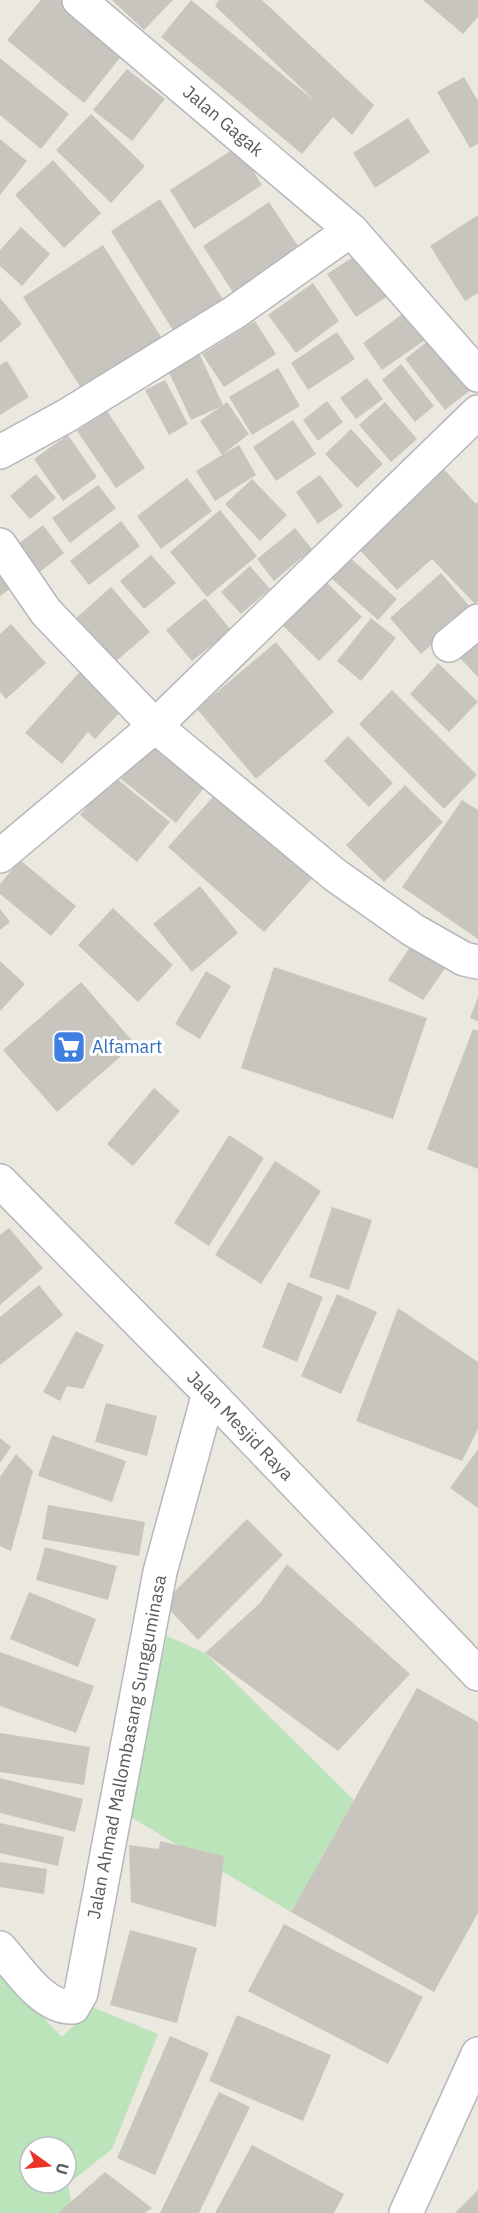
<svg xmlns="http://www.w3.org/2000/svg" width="478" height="2213" font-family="'IBM Plex Sans',sans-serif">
  <rect width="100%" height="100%" fill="#ebe9df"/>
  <path fill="#bbe4ba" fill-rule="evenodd" d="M 167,1636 L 205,1653 L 354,1800 L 291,1912 L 127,1815 Z
    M 0,1974 L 62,2037 L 92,2007 L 158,2034 L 112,2149 L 68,2184 L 73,2213 L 0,2213 ZM 30,2147 L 66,2147 L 66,2183 L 30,2183 Z"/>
  <path fill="#c8c5be" d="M 41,0 L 66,0 L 127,49 L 84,103 L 7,40 Z
    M 112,0 L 173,0 L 144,30 Z
    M 191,0 L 316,102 L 215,6 L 219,0 L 262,0 L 374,105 L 352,135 L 333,117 L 302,154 L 161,37 Z
    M 423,0 L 478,0 L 478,17 L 463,34 Z
    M 0,58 L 69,114 L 41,149 L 0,115 Z
    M 127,69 L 165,99 L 132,141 L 93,110 Z
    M 464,77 L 478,101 L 478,144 L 470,148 L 437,92 Z
    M 91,114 L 145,166 L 111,203 L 56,150 Z
    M 408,118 L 430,152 L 375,188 L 353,153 Z
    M 0,139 L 27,161 L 0,195 Z
    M 238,146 L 262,185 L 194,229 L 170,190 Z
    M 53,160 L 101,213 L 64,248 L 15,195 Z
    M 160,199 L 224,301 L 174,332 L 111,231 Z
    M 269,202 L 300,249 L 234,294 L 203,246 Z
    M 478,215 L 478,293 L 465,301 L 430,246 Z
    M 21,227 L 50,254 L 22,286 L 0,266 L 0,250 Z
    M 103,245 L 163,340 L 83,391 L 23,297 Z
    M 359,253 L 388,296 L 356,317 L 327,274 Z
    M 313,283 L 339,321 L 296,353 L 268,315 Z
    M 0,298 L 22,324 L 0,343 Z
    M 405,312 L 425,340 L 382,370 L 363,343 Z
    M 255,321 L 276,354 L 224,387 L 202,354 Z
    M 337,332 L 355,359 L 308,390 L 291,363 Z
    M 437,334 L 477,385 L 445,410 L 405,359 Z
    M 199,353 L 223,405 L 227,402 L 249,434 L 222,455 L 239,445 L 256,475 L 215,501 L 196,471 L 222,455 L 200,421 L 220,407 L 191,420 L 167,368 Z
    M 7,361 L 29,397 L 0,415 L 0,365 Z
    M 401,364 L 434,406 L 415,422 L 382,380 Z
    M 278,368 L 300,406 L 252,435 L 229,397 Z
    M 367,378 L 383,399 L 356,419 L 340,398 Z
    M 165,380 L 188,424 L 169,435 L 145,390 Z
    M 327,401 L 343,422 L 318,441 L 303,420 Z
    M 385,402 L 417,439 L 391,462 L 359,425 Z
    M 107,411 L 145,468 L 116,488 L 77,431 Z
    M 293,420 L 316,454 L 276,481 L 253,447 Z
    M 351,429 L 383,464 L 357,488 L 325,454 Z
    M 68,435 L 97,477 L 63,501 L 34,459 Z
    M 439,464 L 476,504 L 478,502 L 478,601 L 475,604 L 432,559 L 397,590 L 354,544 Z
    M 36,474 L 56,498 L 30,519 L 10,496 Z
    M 320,475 L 343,506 L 318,524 L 296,492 Z
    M 187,478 L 212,511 L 161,549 L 137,516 Z
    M 252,479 L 287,515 L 260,541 L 225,504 Z
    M 98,485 L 116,508 L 70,543 L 52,518 Z
    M 220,510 L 257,556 L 207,597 L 170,552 Z
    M 121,521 L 140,546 L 89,585 L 70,561 Z
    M 43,525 L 64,553 L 36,575 L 14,547 Z
    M 295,528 L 312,549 L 274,581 L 257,559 Z
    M 151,555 L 176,583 L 144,609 L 120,581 Z
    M 348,556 L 397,599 L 378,620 L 330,577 Z
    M 0,562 L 17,584 L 0,596 Z
    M 250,566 L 270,589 L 241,614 L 221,592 Z
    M 317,573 L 362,617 L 319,661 L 274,617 Z
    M 441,573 L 472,609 L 421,654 L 390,618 Z
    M 111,587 L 150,632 L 115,662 L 76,618 Z
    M 205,598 L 231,630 L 192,661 L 166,630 Z
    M 371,618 L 396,638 L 361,681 L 337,661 Z
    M 11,624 L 46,663 L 6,699 L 0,692 L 0,634 Z
    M 478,635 L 478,677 L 457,655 Z
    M 276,642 L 334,712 L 256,779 L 197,709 Z
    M 438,663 L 478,702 L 449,732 L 410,694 Z
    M 85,666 L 127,705 L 95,739 L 88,732 L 62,764 L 25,733 Z
    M 392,690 L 477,775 L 444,809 L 359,724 Z
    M 156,734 L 211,779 L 176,823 L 121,779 Z
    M 348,736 L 393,783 L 369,807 L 324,761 Z
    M 112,775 L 170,822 L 137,862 L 80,815 Z
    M 405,785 L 443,822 L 384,882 L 346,845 Z
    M 220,789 L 316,874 L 264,932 L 168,847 Z
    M 462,800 L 478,810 L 478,939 L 402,887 Z
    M 20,860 L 76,906 L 51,936 L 0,894 L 0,884 Z
    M 200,886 L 238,933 L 192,972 L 153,924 Z
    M 113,908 L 173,965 L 138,1002 L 78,945 Z
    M 0,909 L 10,922 L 0,930 Z
    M 416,938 L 446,967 L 423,1000 L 388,980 Z
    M 0,961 L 25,984 L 0,1011 Z
    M 274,967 L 427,1018 L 393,1119 L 241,1068 Z
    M 206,971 L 231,986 L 200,1039 L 175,1024 Z
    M 81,982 L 135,1044 L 57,1112 L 3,1050 Z
    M 478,997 L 478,1021 L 470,1018 Z
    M 473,1029 L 478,1031 L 478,1169 L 427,1149 Z
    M 154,1088 L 180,1111 L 133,1166 L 107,1144 Z
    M 229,1135 L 264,1158 L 209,1246 L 174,1223 Z
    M 275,1161 L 321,1191 L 261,1284 L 215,1255 Z
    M 332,1207 L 372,1220 L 349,1290 L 309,1277 Z
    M 9,1228 L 43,1268 L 0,1305 L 0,1235 Z
    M 288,1282 L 323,1297 L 297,1362 L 262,1347 Z
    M 39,1285 L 63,1315 L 0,1365 L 0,1317 Z
    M 337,1294 L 377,1312 L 341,1394 L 301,1376 Z
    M 398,1308 L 478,1362 L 478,1429 L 462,1461 L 356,1421 Z
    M 76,1331 L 104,1345 L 83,1389 L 67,1386 L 60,1401 L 43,1392 Z
    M 106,1403 L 157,1416 L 147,1456 L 95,1442 Z
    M 52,1435 L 126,1461 L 112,1502 L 38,1476 Z
    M 0,1438 L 11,1447 L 0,1463 Z
    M 478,1449 L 478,1508 L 450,1488 Z
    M 16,1454 L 33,1471 L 11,1551 L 0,1546 L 0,1477 Z
    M 48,1505 L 145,1522 L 139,1556 L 42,1539 Z
    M 247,1519 L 283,1555 L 198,1640 L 163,1603 Z
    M 45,1547 L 117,1566 L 108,1600 L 36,1580 Z
    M 287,1564 L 410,1674 L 338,1751 L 205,1653 L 260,1603 Z
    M 29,1592 L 96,1619 L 78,1667 L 10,1639 Z
    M 0,1652 L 94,1686 L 76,1733 L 0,1706 Z
    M 417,1688 L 478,1722 L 478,1913 L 434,1992 L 291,1912 Z
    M 0,1733 L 90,1747 L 84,1785 L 0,1772 Z
    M 0,1778 L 83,1799 L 75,1832 L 0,1813 Z
    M 0,1823 L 64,1837 L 58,1866 L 0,1853 Z
    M 160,1841 L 224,1856 L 216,1927 L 131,1902 L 129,1845 L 159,1849 Z
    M 0,1862 L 47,1869 L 44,1894 L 0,1887 Z
    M 284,1924 L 423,1997 L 388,2064 L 248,1991 Z
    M 130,1930 L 197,1948 L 177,2023 L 110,2005 Z
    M 237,2015 L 331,2055 L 303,2121 L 209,2081 Z
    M 170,2036 L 209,2053 L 155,2175 L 117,2158 Z
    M 219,2092 L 250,2107 L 199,2213 L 160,2213 Z
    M 252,2145 L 344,2194 L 334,2213 L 215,2213 Z
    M 105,2172 L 152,2208 L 145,2213 L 58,2213 Z
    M 478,2190 L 478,2213 L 455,2213 Z"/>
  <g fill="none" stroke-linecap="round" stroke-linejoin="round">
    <g stroke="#b5b7bc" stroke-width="36">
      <path id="minor" d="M 79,0 L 351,230 L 478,375
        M 0,452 L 66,416 L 235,312 L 351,230
        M 0,545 L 46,612 L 155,726 L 335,875 L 413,930 L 464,959 L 478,962
        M 449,645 L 478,621
        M 0,856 L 155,726 L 478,412
        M 0,1181 L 209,1393 L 478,1674
        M 0,1948 C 18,1968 43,2009 73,2007 L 81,1993 L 160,1572 L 209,1393
        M 406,2213 L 478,2054"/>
    </g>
    <use href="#minor" stroke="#fff" stroke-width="33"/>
  </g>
  <defs>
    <g id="supermarket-square" transform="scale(1.725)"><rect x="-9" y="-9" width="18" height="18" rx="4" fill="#3f7fe0" stroke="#fff"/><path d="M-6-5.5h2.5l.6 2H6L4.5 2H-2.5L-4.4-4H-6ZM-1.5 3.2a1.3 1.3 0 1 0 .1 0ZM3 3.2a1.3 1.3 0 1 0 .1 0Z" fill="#fff"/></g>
  </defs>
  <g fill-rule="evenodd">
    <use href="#supermarket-square" x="69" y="1047"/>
  </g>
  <g text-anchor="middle" stroke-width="6" stroke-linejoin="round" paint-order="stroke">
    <g font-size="18" fill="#585c60" stroke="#fff">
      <text transform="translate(223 121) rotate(40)" y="6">Jalan Gagak</text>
      <text transform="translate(240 1426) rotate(46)" y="6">Jalan Mesjid Raya</text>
      <text transform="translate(127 1747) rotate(-79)" y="6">Jalan Ahmad Mallombasang Sungguminasa</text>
    </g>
    <g font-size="18" fill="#366cbe" stroke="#fff" text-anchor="start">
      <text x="92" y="1053">Alfamart</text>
    </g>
  </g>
  <g transform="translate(48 2165) rotate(105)"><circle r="28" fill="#ffffff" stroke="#bcbebf" stroke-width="1.5"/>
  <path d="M0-4.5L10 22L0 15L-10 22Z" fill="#e93427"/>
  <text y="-9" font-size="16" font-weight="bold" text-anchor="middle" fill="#585c60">U</text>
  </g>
</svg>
